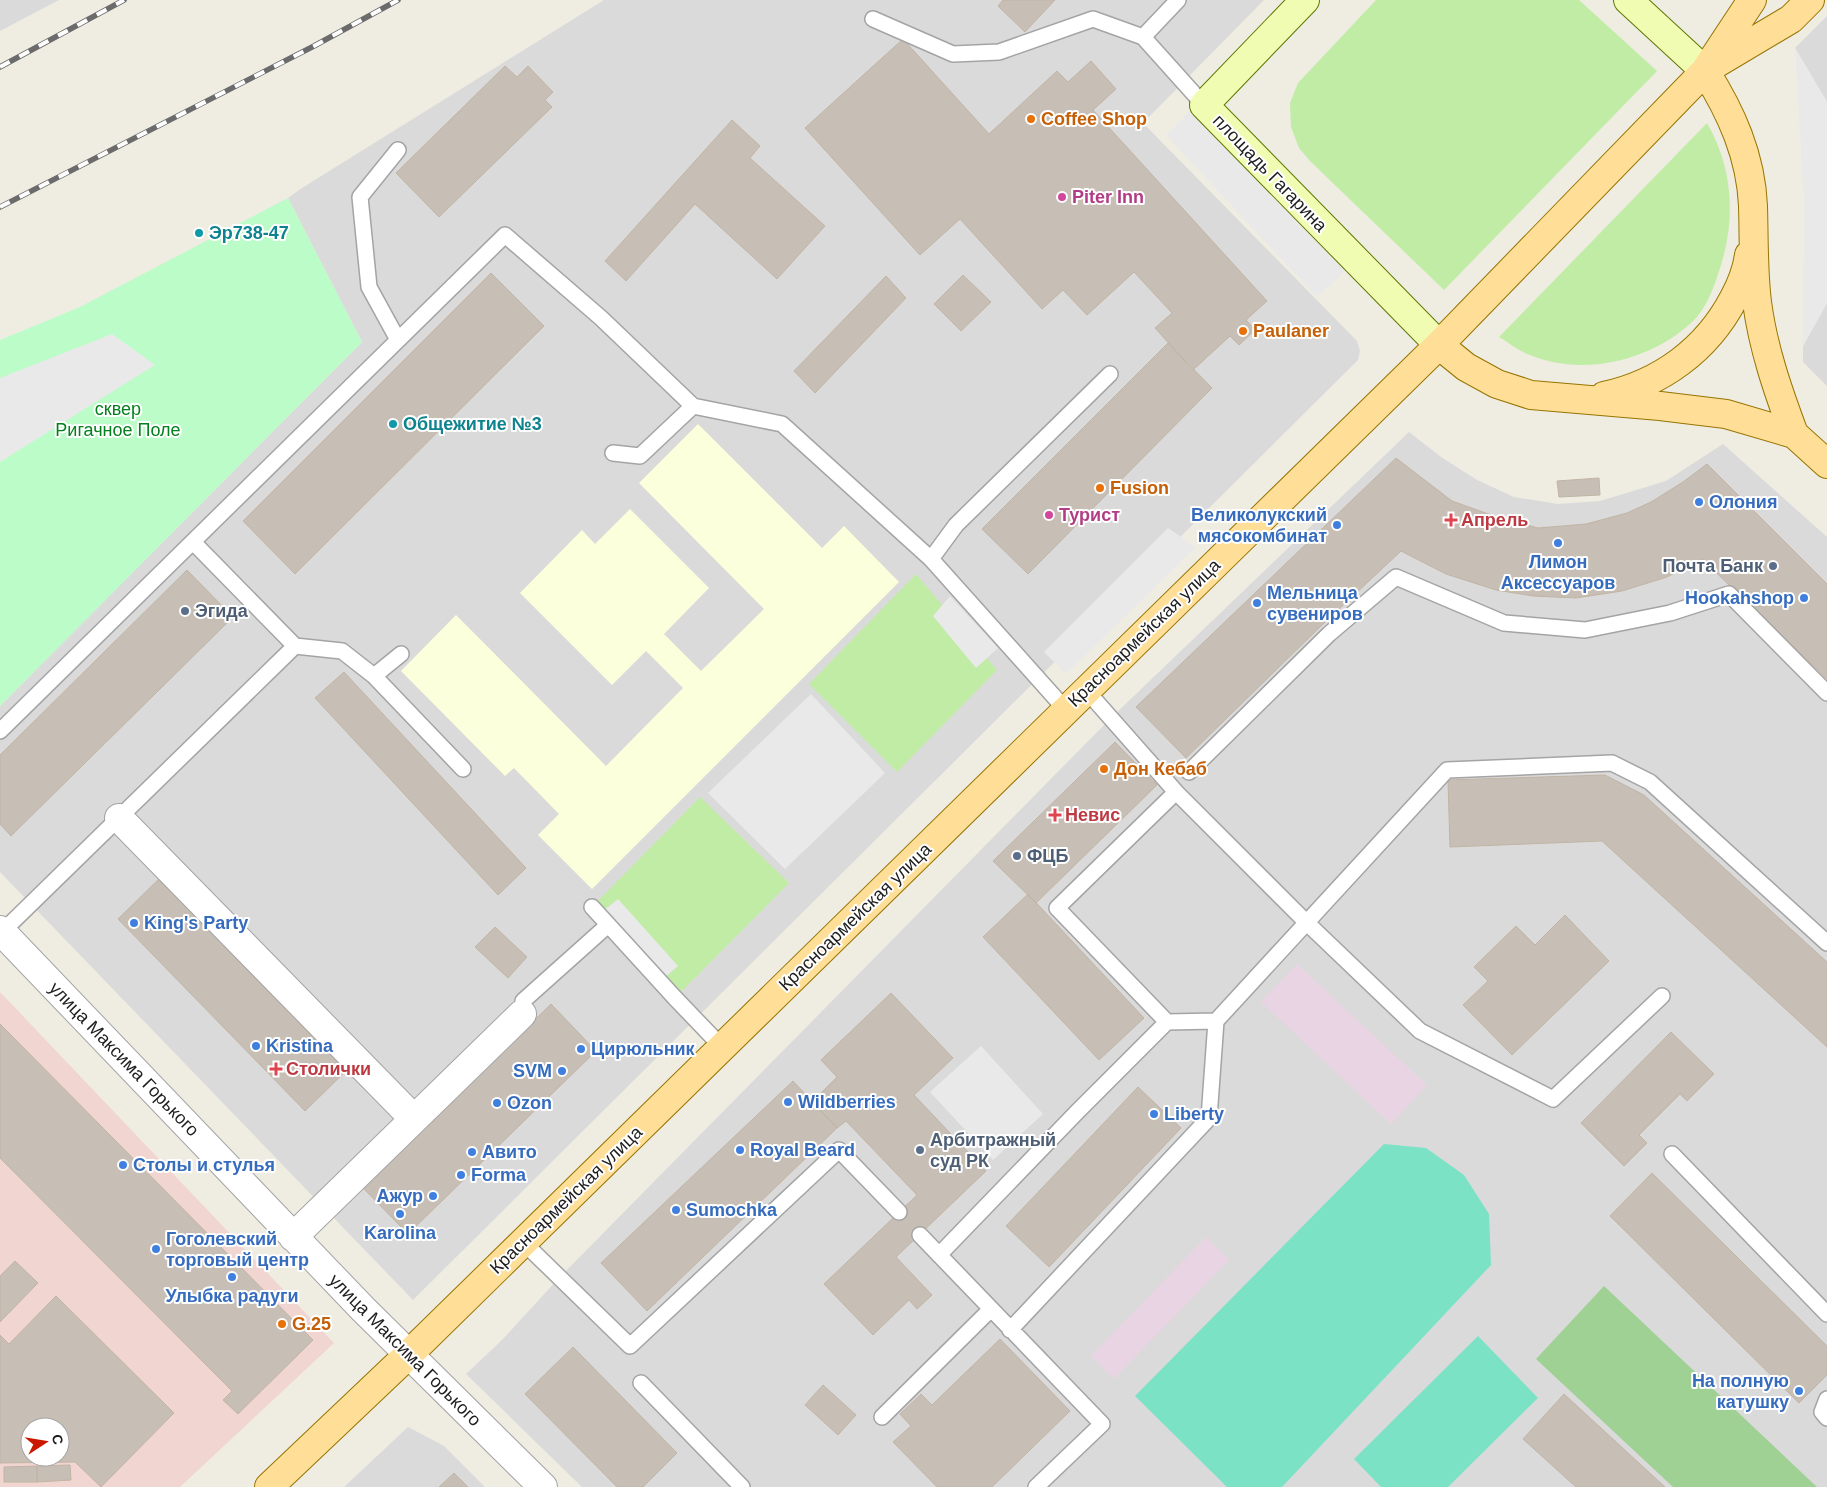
<svg xmlns="http://www.w3.org/2000/svg" width="1827" height="1487" font-family="Arial,sans-serif">
  <rect width="100%" height="100%" fill="#efece2"/>
  <path fill="#dbdada" d="M 0,0 L 59,0 L 0,31 Z
    M 604,0 L 1264,0 L 1143,123 L 1357,341 L 1360,351 L 1358,360 L 413,1300 L 0,872 L 0,706 L 362,342 L 288,198 L 302,188 Z
    M 1827,16 L 1827,102 L 1795,48 Z
    M 1827,303 L 1827,386 L 1803,362 L 1803,346 Z
    M 1409,432 L 1441,457 L 1477,480 L 1514,497 L 1558,504 L 1600,501 L 1666,481 L 1723,444 L 1827,537 L 1827,1487 L 582,1487 L 466,1374 L 502,1340 L 559,1278 L 1110,719 Z
    M 408,1427 L 444,1446 L 485,1487 L 344,1487 Z"/>
  <path fill="#f1d5d0" fill-rule="evenodd" d="M 0,992 L 334,1343 L 180,1487 L 0,1487 ZM 30,1427 L 60,1427 L 60,1457 L 30,1457 Z"/>
  <path fill="#e8d4e2" d="M 1297,964 L 1427,1085 L 1391,1124 L 1261,1002 Z
    M 1206,1237 L 1229,1260 L 1114,1379 L 1091,1356 Z"/>
  <path fill="#fbffdb" d="M 698,424 L 822,548 L 844,526 L 899,582 L 592,889 L 538,835 L 559,814 L 514,768 L 505,776 L 401,671 L 456,615 L 606,766 L 683,688 L 646,651 L 612,685 L 520,593 L 582,530 L 595,544 L 630,509 L 709,588 L 664,634 L 701,671 L 764,609 L 639,483 Z"/>
  <path fill="#c0eca5" d="M 1376,0 L 1579,0 L 1657,71 L 1444,290 L 1310,161 L 1299,148 L 1291,127 L 1290,103 L 1298,83 Z
    M 1707,123 C 1735,172 1736,225 1717,277 C 1713,290 1704,311 1694,320 C 1651,362 1580,378 1525,353 C 1516,349 1508,342 1499,337 Z
    M 916,574 L 997,670 L 897,772 L 809,684 Z
    M 700,797 L 789,883 L 675,998 L 592,907 Z"/>
  <path fill="#9fd094" d="M 1604,1286 L 1817,1487 L 1673,1487 L 1536,1359 Z"/>
  <path fill="#bcfcc8" d="M 288,198 L 362,342 L 0,706 L 0,340 L 80,307 Z"/>
  <path fill="#7be2c6" d="M 1384,1144 L 1426,1148 L 1464,1175 L 1489,1214 L 1491,1265 L 1282,1487 L 1227,1487 L 1135,1396 Z
    M 1478,1336 L 1538,1398 L 1448,1487 L 1381,1487 L 1354,1459 Z"/>
  <path fill="#e9e9e9" d="M 1795,48 L 1827,102 L 1827,303 L 1803,346 L 1804,199 Z
    M 1192,109 L 1345,271 L 1317,297 L 1166,135 Z
    M 112,334 L 155,365 L 0,462 L 0,378 Z
    M 1168,528 L 1196,547 L 1066,674 L 1044,652 Z
    M 950,596 L 998,648 L 976,668 L 933,616 Z
    M 811,694 L 885,773 L 785,869 L 708,793 Z
    M 618,899 L 678,966 L 663,979 L 603,911 Z
    M 981,1046 L 1043,1114 L 993,1160 L 930,1092 Z"/>
  <path fill="#c7bfb5" stroke="#c1b4a4" fill-rule="evenodd" d="M 1003,0 L 1055,0 L 1025,32 L 998,6 Z
    M 903,39 L 989,134 L 1057,71 L 1068,82 L 1091,61 L 1116,89 L 1093,110 L 1267,301 L 1246,320 L 1255,330 L 1239,345 L 1230,336 L 1193,370 L 1155,328 L 1172,313 L 1134,272 L 1087,315 L 1063,290 L 1042,309 L 960,219 L 920,255 L 805,128 Z
    M 505,66 L 517,77 L 528,66 L 553,92 L 545,100 L 552,107 L 439,217 L 396,173 Z
    M 732,120 L 760,146 L 750,158 L 825,226 L 777,279 L 695,204 L 626,281 L 605,261 Z
    M 491,273 L 544,326 L 295,574 L 243,521 Z
    M 963,275 L 991,302 L 961,331 L 934,304 Z
    M 886,276 L 906,298 L 815,393 L 794,371 Z
    M 1168,343 L 1212,388 L 1028,574 L 982,529 Z
    M 1396,458 L 1452,501 L 1494,516 L 1538,528 L 1586,524 L 1627,513 L 1651,502 L 1683,482 L 1707,464 L 1827,584 L 1827,679 L 1702,559 L 1667,577 L 1622,591 L 1576,598 L 1533,596 L 1496,590 L 1446,574 L 1401,551 L 1321,626 L 1186,758 L 1136,707 Z
    M 1599,478 L 1600,495 L 1559,497 L 1557,481 Z
    M 187,570 L 233,617 L 11,836 L 0,824 L 0,755 Z
    M 344,672 L 526,868 L 498,895 L 315,698 Z
    M 1115,742 L 1157,785 L 1036,903 L 993,861 Z
    M 1605,775 L 1644,795 L 1827,962 L 1827,1047 L 1602,841 L 1450,847 L 1448,780 Z
    M 164,874 L 351,1066 L 305,1111 L 118,919 Z
    M 1028,894 L 1144,1018 L 1099,1060 L 983,937 Z
    M 1565,915 L 1609,961 L 1512,1055 L 1463,1005 L 1488,981 L 1474,967 L 1516,926 L 1535,945 Z
    M 495,927 L 527,957 L 508,978 L 475,947 Z
    M 891,993 L 953,1058 L 914,1095 L 986,1171 L 896,1257 L 932,1295 L 917,1309 L 909,1300 L 873,1335 L 824,1284 L 917,1195 L 846,1121 L 837,1128 L 812,1102 L 837,1077 L 821,1060 Z
    M 551,1004 L 596,1051 L 408,1234 L 362,1187 Z
    M 0,1024 L 313,1340 L 238,1414 L 223,1400 L 232,1391 L 0,1158 Z
    M 1671,1032 L 1714,1074 L 1687,1101 L 1680,1094 L 1639,1135 L 1647,1143 L 1624,1166 L 1581,1123 Z
    M 793,1081 L 837,1128 L 647,1311 L 601,1263 Z
    M 1138,1087 L 1181,1128 L 1049,1267 L 1006,1226 Z
    M 1652,1173 L 1827,1346 L 1827,1375 L 1799,1403 L 1610,1216 Z
    M 15,1261 L 38,1283 L 0,1322 L 0,1276 Z
    M 56,1296 L 174,1413 L 101,1487 L 75,1462 L 0,1463 L 0,1335 L 9,1344 ZM 30,1427 L 60,1427 L 60,1457 L 30,1457 Z
    M 1000,1339 L 1070,1411 L 992,1487 L 937,1487 L 893,1442 L 911,1426 L 900,1414 L 921,1394 L 932,1405 Z
    M 573,1347 L 677,1453 L 643,1487 L 617,1487 L 525,1394 Z
    M 823,1385 L 856,1415 L 838,1435 L 805,1405 Z
    M 1564,1394 L 1665,1487 L 1576,1487 L 1523,1439 Z
    M 70,1465 L 71,1480 L 37,1482 L 37,1466 Z
    M 37,1466 L 37,1482 L 4,1482 L 4,1467 Z
    M 454,1473 L 468,1487 L 439,1487 Z"/>
  <g fill="none" stroke-linecap="round" stroke-linejoin="round">
    <g stroke="#a4a4a4" stroke-width="18">
      <path id="lane" d="M 873,19 L 953,54 L 999,52 L 1093,19 L 1143,37 L 1204,105
        M 1143,37 L 1178,0
        M 398,150 L 360,197 L 369,287 L 398,340
        M 613,453 L 640,456 L 693,406
        M 193,542 L 295,646 L 342,651 L 374,676 L 463,769
        M 931,559 L 956,525 L 1110,374
        M 374,676 L 401,654
        M 1086,690 L 1176,792 L 1306,922 L 1420,1031 L 1553,1099 L 1662,996
        M 0,731 L 505,235 L 601,318 L 693,406 L 782,424 L 931,559 L 1066,710
        M 1189,772 L 1329,634 L 1396,577 L 1504,623 L 1585,630 L 1670,613 L 1729,594 L 1827,693
        M 592,907 L 675,998 L 722,1047
        M 2,932 L 295,646
        M 523,1001 L 608,925
        M 1167,1022 L 1057,908 L 1176,792
        M 1672,1154 L 1827,1314
        M 920,1235 L 1102,1424 L 1036,1487
        M 523,1242 L 630,1346 L 839,1150 L 899,1212
        M 939,1255 L 1077,1112 L 1167,1022 L 1216,1021
        M 1010,1330 L 1209,1118 L 1216,1021 L 1447,770 L 1612,763 L 1650,782 L 1827,943
        M 641,1383 L 742,1487
        M 1827,1399 L 1822,1412 L 1827,1418
        M 882,1417 L 990,1310"/>
    </g>
    <g stroke="#a4a4a4" stroke-width="30">
      <path id="street" d="M 119,818 L 414,1119
        M 0,930 L 363,1309 L 543,1487
        M 293,1237 L 522,1014"/>
    </g>
    <g stroke="#5d7800" stroke-width="30">
      <path id="secondary" d="M 1305,0 L 1204,105 L 1439,345
        M 1628,0 L 1705,71"/>
    </g>
    <g stroke="#967500" stroke-width="30">
      <path id="primary" d="M 1712,66 L 1791,19 L 1810,0
        M 1705,71 C 1731,112 1751,156 1753,206 C 1754,238 1753,270 1757,302 C 1763,348 1778,391 1794,434
        M 1439,345 L 1466,367 L 1497,384 L 1531,395 L 1660,406 L 1726,414 L 1794,434 L 1827,464
        M 1604,396 C 1660,384 1707,350 1734,298 C 1741,285 1747,270 1749,255
        M 269,1487 L 408,1355 L 1439,345 L 1705,71 L 1752,0"/>
    </g>
    <use href="#lane" stroke="#fff" stroke-width="15"/>
    <use href="#street" stroke="#fff" stroke-width="28"/>
    <use href="#secondary" stroke="#f0fcb2" stroke-width="28"/>
    <use href="#primary" stroke="#ffde97" stroke-width="28"/>
    <g stroke="#6b6b6b" stroke-width="5.5">
      <path id="rail" d="M 0,67 L 124,0
        M 0,207 L 314,46 L 398,0"/>
    </g>
    <use href="#rail" stroke="#fff" stroke-width="4" stroke-dasharray="11" stroke-linecap="butt"/>
  </g>
  <g fill="#e8710a" stroke="#fff" stroke-width="2">
    <circle cx="1031" cy="119" r="5"/>
    <circle cx="1243" cy="331" r="5"/>
    <circle cx="1100" cy="488" r="5"/>
    <circle cx="1104" cy="769" r="5"/>
    <circle cx="282" cy="1324" r="5"/>
  </g>
  <g fill="#d1479c" stroke="#fff" stroke-width="2">
    <circle cx="1062" cy="197" r="5"/>
    <circle cx="1049" cy="515" r="5"/>
  </g>
  <g fill="#0f9aa8" stroke="#fff" stroke-width="2">
    <circle cx="199" cy="233" r="5"/>
    <circle cx="393" cy="424" r="5"/>
  </g>
  <g fill="#3f7fe0" stroke="#fff" stroke-width="2">
    <circle cx="1699" cy="502" r="5"/>
    <circle cx="1337" cy="525" r="5"/>
    <circle cx="1558" cy="543" r="5"/>
    <circle cx="1804" cy="598" r="5"/>
    <circle cx="1257" cy="603" r="5"/>
    <circle cx="134" cy="923" r="5"/>
    <circle cx="256" cy="1046" r="5"/>
    <circle cx="581" cy="1049" r="5"/>
    <circle cx="562" cy="1071" r="5"/>
    <circle cx="788" cy="1102" r="5"/>
    <circle cx="497" cy="1103" r="5"/>
    <circle cx="1154" cy="1114" r="5"/>
    <circle cx="740" cy="1150" r="5"/>
    <circle cx="472" cy="1152" r="5"/>
    <circle cx="123" cy="1165" r="5"/>
    <circle cx="461" cy="1175" r="5"/>
    <circle cx="433" cy="1196" r="5"/>
    <circle cx="676" cy="1210" r="5"/>
    <circle cx="400" cy="1214" r="5"/>
    <circle cx="156" cy="1249" r="5"/>
    <circle cx="232" cy="1277" r="5"/>
    <circle cx="1799" cy="1391" r="5"/>
  </g>
  <g fill="#e0444e" stroke="#fff" stroke-width="2">
    <path d="M1448.5 512.5h5v5h5v5h-5v5h-5v-5h-5v-5h5z"/>
    <path d="M1052.5 807.5h5v5h5v5h-5v5h-5v-5h-5v-5h5z"/>
    <path d="M273.5 1061.5h5v5h5v5h-5v5h-5v-5h-5v-5h5z"/>
  </g>
  <g fill="#5c6f8a" stroke="#fff" stroke-width="2">
    <circle cx="1773" cy="566" r="5"/>
    <circle cx="185" cy="611" r="5"/>
    <circle cx="1017" cy="856" r="5"/>
    <circle cx="920" cy="1150" r="5"/>
  </g>
  <g text-anchor="middle" stroke-width="4" stroke-linejoin="round" paint-order="stroke">
    <g font-size="18" font-weight="bold" fill="#c56008" stroke="#fff" text-anchor="start">
      <text x="1041" y="125">Coffee Shop</text>
      <text x="1253" y="337">Paulaner</text>
      <text x="1110" y="494">Fusion</text>
      <text x="1114" y="775">Дон Кебаб</text>
      <text x="292" y="1330">G.25</text>
    </g>
    <g font-size="18" fill="#1d1d1d" stroke="#fff">
      <text transform="translate(1270 173) rotate(46)" y="6">площадь Гагарина</text>
      <text transform="translate(1144 633) rotate(-44)" y="6">Красноармейская улица</text>
      <text transform="translate(855 917) rotate(-44)" y="6">Красноармейская улица</text>
      <text transform="translate(124 1059) rotate(46)" y="6">улица Максима Горького</text>
      <text transform="translate(566 1200) rotate(-44)" y="6">Красноармейская улица</text>
      <text transform="translate(405 1350) rotate(45)" y="6">улица Максима Горького</text>
    </g>
    <g font-size="18" font-weight="bold" fill="#b23c85" stroke="#fff" text-anchor="start">
      <text x="1072" y="203">Piter Inn</text>
      <text x="1059" y="521">Турист</text>
    </g>
    <g font-size="18" font-weight="bold" fill="#0d838f" stroke="#fff" text-anchor="start">
      <text x="209" y="239">Эр738-47</text>
      <text x="403" y="430">Общежитие №3</text>
    </g>
    <g font-size="18" fill="#06801e" stroke="#fff">
      <text x="118" y="415">сквер<tspan x="118" dy="21">Ригачное Поле</tspan></text>
    </g>
    <g font-size="18" font-weight="bold" fill="#366cbe" stroke="#fff" text-anchor="start">
      <text x="1709" y="508">Олония</text>
      <text x="1327" y="521" text-anchor="end">Великолукский<tspan x="1327" dy="21">мясокомбинат</tspan></text>
      <text x="1558" y="568" text-anchor="middle">Лимон<tspan x="1558" dy="21">Аксессуаров</tspan></text>
      <text x="1267" y="599">Мельница<tspan x="1267" dy="21">сувениров</tspan></text>
      <text x="1794" y="604" text-anchor="end">Hookahshop</text>
      <text x="144" y="929">King's Party</text>
      <text x="266" y="1052">Kristina</text>
      <text x="591" y="1055">Цирюльник</text>
      <text x="552" y="1077" text-anchor="end">SVM</text>
      <text x="798" y="1108">Wildberries</text>
      <text x="507" y="1109">Ozon</text>
      <text x="1164" y="1120">Liberty</text>
      <text x="750" y="1156">Royal Beard</text>
      <text x="482" y="1158">Авито</text>
      <text x="133" y="1171">Столы и стулья</text>
      <text x="471" y="1181">Forma</text>
      <text x="423" y="1202" text-anchor="end">Ажур</text>
      <text x="686" y="1216">Sumochka</text>
      <text x="400" y="1239" text-anchor="middle">Karolina</text>
      <text x="166" y="1245">Гоголевский<tspan x="166" dy="21">торговый центр</tspan></text>
      <text x="232" y="1302" text-anchor="middle">Улыбка радуги</text>
      <text x="1789" y="1387" text-anchor="end">На полную<tspan x="1789" dy="21">катушку</tspan></text>
    </g>
    <g font-size="18" font-weight="bold" fill="#be3a42" stroke="#fff" text-anchor="start">
      <text x="1461" y="526">Апрель</text>
      <text x="1065" y="821">Невис</text>
      <text x="286" y="1075">Столички</text>
    </g>
    <g font-size="18" font-weight="bold" fill="#4e5e75" stroke="#fff" text-anchor="start">
      <text x="1763" y="572" text-anchor="end">Почта Банк</text>
      <text x="195" y="617">Эгида</text>
      <text x="1027" y="862">ФЦБ</text>
      <text x="930" y="1146">Арбитражный<tspan x="930" dy="21">суд РК</tspan></text>
    </g>
  </g>
  <g transform="translate(45 1442) rotate(78)"><circle r="24" fill="#ffffff" stroke="#a5a5a5"/>
  <path d="M0-4L9 19L0 12L-9 19Z" fill="#ca1700"/>
  <text y="-8" font-size="14" font-weight="bold" text-anchor="middle" fill="#1d1d1d">С</text>
  </g>
</svg>
